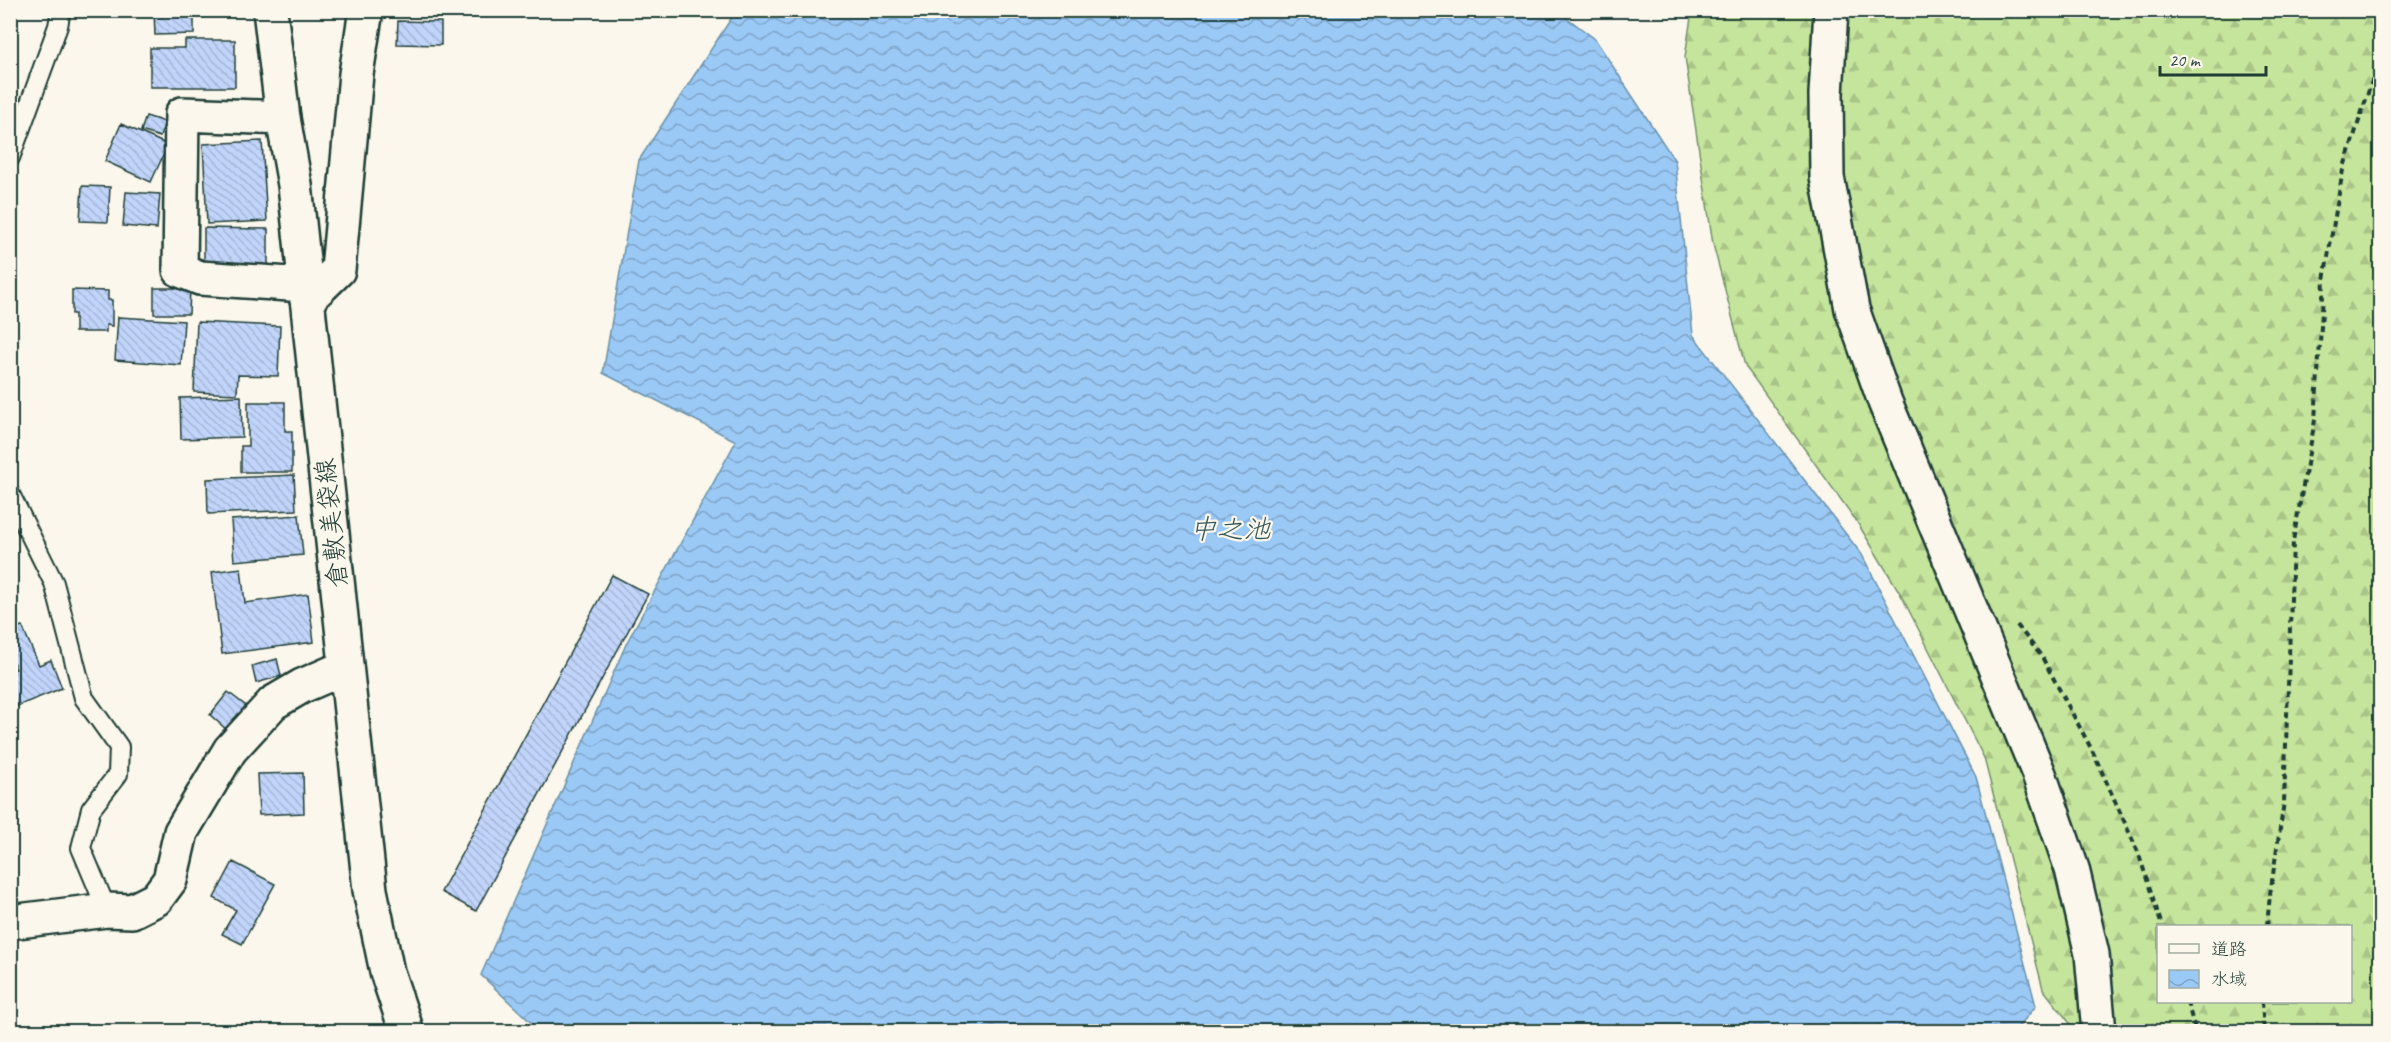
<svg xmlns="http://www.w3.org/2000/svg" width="2391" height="1042" font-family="Caveat,'Klee One',sans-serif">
  <defs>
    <pattern id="forest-firs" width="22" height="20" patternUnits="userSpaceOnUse" patternTransform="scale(1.5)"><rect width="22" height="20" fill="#c5e49c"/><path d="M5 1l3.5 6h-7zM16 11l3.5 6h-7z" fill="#a9c487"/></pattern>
    <pattern id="water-waves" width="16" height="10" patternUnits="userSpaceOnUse" patternTransform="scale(1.5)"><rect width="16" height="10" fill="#9bc9f6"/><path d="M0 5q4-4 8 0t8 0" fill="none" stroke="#7ea4c8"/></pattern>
    <pattern id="building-back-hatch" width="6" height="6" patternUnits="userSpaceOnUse" patternTransform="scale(1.5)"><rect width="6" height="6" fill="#c1d4fa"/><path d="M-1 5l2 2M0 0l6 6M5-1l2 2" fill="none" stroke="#a5b7d7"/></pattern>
  </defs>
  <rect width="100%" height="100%" fill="#fbf7ec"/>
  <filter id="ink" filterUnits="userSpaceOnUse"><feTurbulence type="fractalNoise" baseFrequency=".0167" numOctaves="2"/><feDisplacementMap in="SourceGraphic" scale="12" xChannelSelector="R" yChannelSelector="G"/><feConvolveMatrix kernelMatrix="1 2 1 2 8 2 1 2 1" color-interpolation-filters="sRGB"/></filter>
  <g filter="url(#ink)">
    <path fill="url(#forest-firs)" stroke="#729068" stroke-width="1.5" fill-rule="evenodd" d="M 1692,11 L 2380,11 L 2380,1031 L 2076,1031 L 2043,989 L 1984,758 L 1900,593 L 1857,522 L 1745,366 L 1713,244 L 1685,57 ZM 2158,926 L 2350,926 L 2350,1002 L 2158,1002 Z"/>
    <path fill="url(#water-waves)" stroke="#6991a8" stroke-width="1.5" d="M 1558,11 L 1595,39 L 1675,161 L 1693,335 L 1862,555 L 1976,777 L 2036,1006 L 2015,1031 L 541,1032 L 481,975 L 627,642 L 736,441 L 603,373 L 639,160 L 736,11 Z"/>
    <path fill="url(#building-back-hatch)" stroke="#1f3d34" stroke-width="1.5" d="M 154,10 L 194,10 L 194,34 L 155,35 Z
      M 398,21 L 441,22 L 441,45 L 397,44 Z
      M 185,40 L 235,40 L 235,87 L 150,87 L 150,48 L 185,48 Z
      M 146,116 L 165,122 L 160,137 L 141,131 Z
      M 121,124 L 168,145 L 151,182 L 105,161 Z
      M 262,141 L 267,221 L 207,224 L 203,144 Z
      M 82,186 L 110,187 L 108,222 L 80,221 Z
      M 126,192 L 160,194 L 157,229 L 123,226 Z
      M 204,228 L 268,229 L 268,269 L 204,268 Z
      M 154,288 L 190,288 L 189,314 L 154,314 Z
      M 72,290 L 108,291 L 108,300 L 112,300 L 112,326 L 106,325 L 106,332 L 75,332 L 75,314 L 72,314 Z
      M 118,317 L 184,321 L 181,365 L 115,360 Z
      M 197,322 L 280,326 L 278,376 L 238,375 L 237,394 L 194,392 Z
      M 241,396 L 242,437 L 181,439 L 180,398 Z
      M 248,402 L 285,402 L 285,431 L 292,431 L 292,472 L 241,472 L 241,446 L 248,446 Z
      M 294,475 L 296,510 L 208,514 L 207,479 Z
      M 299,515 L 303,555 L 234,561 L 231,520 Z
      M 241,568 L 245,603 L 308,594 L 314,642 L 222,654 L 212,572 Z
      M 612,575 L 648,594 L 476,911 L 441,892 Z
      M 22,626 L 39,665 L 51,660 L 62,688 L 10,709 L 10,671 L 16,669 L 10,656 L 10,630 Z
      M 277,659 L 281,676 L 256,683 L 252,666 Z
      M 228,692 L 246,706 L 227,730 L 210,715 Z
      M 303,773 L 304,813 L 259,815 L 257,774 Z
      M 233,862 L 275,884 L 242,944 L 222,934 L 236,910 L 214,898 Z"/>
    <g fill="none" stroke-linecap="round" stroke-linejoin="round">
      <g stroke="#1f3d34" stroke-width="22">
        <path id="lane" d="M 10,158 L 58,26 L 61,10
          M 10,494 L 54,583 L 84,698 L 119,747 L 118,774 L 91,809 L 81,848 L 107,910"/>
      </g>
      <g stroke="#1f3d34" stroke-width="38">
        <path id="street" d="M 283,118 L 182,114 L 180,270 L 200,278 L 305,285
          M 307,300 L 338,270 L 356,74 L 366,10
          M 10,922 L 107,910 L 132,911 L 156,899 L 170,880 L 181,832 L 230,750 L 273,703 L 302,686 L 346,667"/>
      </g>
      <g stroke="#1f3d34" stroke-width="38">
        <path id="secondary" d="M 1831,10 L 1826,94 L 1827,177 L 1852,309 L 1885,402 L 2039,774 L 2072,869 L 2092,954 L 2099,1032"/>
      </g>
      <g stroke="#1f3d34" stroke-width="38">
        <path id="primary" d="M 270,10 L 283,118 L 295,185 L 370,890 L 387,972 L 407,1032"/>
      </g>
      <path stroke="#1f3d34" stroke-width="4" stroke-dasharray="6 4.5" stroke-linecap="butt" d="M 2017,625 L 2042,657 L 2092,750 L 2138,852 L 2162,926
        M 2267,926 L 2270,894 L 2284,802 L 2293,541 L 2315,420 L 2324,280 L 2343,170 L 2380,56
        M 2187,1002 L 2196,1032
        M 2262,1002 L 2264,1032"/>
      <use href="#lane" stroke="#fbf7ec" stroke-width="18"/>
      <use href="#street" stroke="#fbf7ec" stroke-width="33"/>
      <use href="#secondary" stroke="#fbf7ec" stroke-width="33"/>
      <use href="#primary" stroke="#fbf7ec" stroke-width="33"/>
    </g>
  </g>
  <g text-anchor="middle" stroke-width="4.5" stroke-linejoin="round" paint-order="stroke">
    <g font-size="26" fill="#1f3d34" stroke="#fbf7ec">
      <text transform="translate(331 523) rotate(-96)" y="9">倉敷美袋線</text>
    </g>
    <g font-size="27" font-style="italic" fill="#38595b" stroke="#fbf7ec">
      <text x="1230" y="538">中之池</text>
    </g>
  </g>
  <rect width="2391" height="1042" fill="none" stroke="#fbf7ec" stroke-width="36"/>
  <rect x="18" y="18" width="2355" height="1006" fill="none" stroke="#1f3d34" stroke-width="2" filter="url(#ink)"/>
  <rect x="2157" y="925" width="195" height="78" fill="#fbf7ec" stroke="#a3ada2" stroke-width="1.5"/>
  <rect x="2169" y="944" width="30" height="9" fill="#fbf7ec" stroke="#a3ada2" stroke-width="1.5"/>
  <text x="2211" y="955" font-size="18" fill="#1f3d34">道路</text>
  <rect x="2169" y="970" width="30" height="18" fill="url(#water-waves)" stroke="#a3ada2" stroke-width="1.5"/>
  <text x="2211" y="985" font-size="18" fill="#1f3d34">水域</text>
  <path d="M2160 66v9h106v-9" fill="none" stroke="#1f3d34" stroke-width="3"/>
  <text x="2169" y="66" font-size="18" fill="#1f3d34" stroke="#fbf7ec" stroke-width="4.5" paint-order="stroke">20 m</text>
</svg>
